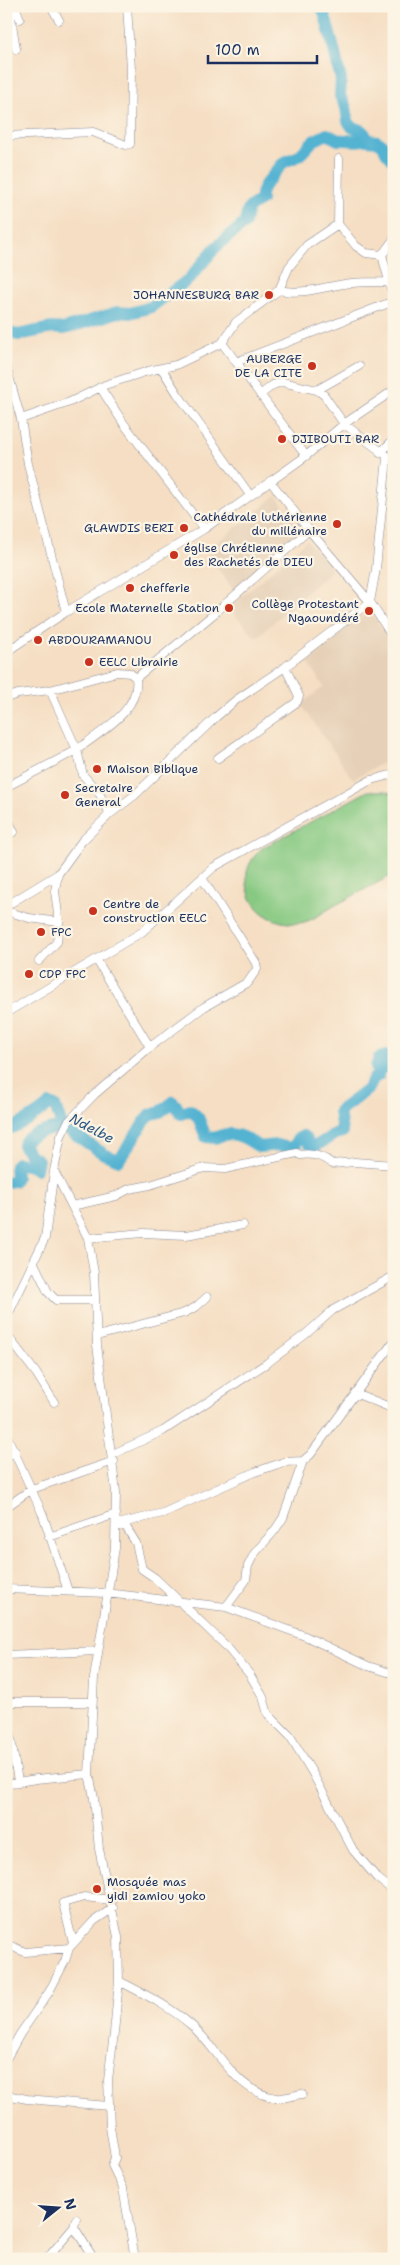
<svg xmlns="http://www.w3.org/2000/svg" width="400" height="2265" font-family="'Shantell Sans',sans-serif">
  <rect width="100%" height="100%" fill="#fcf5e5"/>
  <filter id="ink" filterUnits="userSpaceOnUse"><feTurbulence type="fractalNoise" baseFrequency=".02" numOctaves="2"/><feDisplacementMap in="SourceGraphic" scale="10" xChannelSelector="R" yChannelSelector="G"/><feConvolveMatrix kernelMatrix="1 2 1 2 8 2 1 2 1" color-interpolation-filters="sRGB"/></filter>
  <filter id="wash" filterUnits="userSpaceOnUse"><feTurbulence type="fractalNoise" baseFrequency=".0096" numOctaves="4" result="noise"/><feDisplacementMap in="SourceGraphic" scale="20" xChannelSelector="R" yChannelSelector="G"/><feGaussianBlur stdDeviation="1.12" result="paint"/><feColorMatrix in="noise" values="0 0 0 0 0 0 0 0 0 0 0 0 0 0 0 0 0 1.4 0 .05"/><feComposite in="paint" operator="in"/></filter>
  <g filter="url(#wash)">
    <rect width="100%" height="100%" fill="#f5dec3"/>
    <path fill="#e6d0b7" d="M 276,496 L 303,533 L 235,592 L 208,555 L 212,552 L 210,548 Z
      M 307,540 L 332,570 L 256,638 L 229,608 Z
      M 369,611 L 394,645 L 394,763 L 381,764 L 353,779 L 301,704 L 324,687 L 305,658 Z"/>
    <path fill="#87c982" stroke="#517c70" d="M 368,791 L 385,791 L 394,794 L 394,874 C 373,885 353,896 332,907 C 324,912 314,919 305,922 C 283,927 256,917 249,893 C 243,873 248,862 262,848 Z"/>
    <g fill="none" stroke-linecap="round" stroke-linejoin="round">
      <path stroke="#54b3d2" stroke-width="12" d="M 320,6 L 324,12 L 333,45 L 341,80 L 340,96 L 346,107 L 348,121 L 352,127 L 363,131 L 368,140 L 377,141 L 383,145 L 386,152 L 394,161
        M 6,332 L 18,335 L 52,328 L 64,329 L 118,312 L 130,313 L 151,307 L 189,279 L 215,248 L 245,223 C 248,207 247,208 261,200 L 261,194 L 264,186 L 284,162 L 299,156 L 313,141 L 327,134 L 338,140 C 348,139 357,143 367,139
        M 6,1130 C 23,1124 37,1115 50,1104 L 55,1106 L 62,1126
        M 6,1182 L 14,1181 L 16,1177 L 15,1166 L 17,1163 L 32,1166 L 36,1169 L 38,1160 L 30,1155 L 23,1145 C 28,1132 50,1131 62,1126 L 104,1154 L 119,1160 L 149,1115 L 160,1112 L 173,1102 L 176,1105 L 181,1114 L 190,1110 L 198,1117 L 206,1137 L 215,1138 C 231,1129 245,1137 259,1147 L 277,1145 L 291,1148 L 296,1144 L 297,1139 L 303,1136 L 309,1143 L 316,1146 L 335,1134 L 342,1132 L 339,1111 L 367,1090 L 374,1078 L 378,1076 L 376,1066 L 383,1068 L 384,1066 L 383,1063 L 378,1061 L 379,1058 L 394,1054"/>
    </g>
  </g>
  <g filter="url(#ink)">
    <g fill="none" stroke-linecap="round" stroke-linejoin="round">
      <g stroke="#888690" stroke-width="9">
        <path id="street" d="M 11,6 L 10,12 L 16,49
          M 15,6 L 20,19
          M 51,6 L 59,20
          M 6,136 L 93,132 L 126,145 L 130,144 L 131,69 L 127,6
          M 339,159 L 338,224 L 356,246 L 366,253 L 382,255
          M 394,239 L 382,255 L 394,300
          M 279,290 C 304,296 328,285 352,283 C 364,282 376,282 388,282
          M 222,343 L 306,456
          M 236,362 L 394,301
          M 6,366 L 21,419 L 28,464 L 66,612
          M 162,369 L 177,393 L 250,495
          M 100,387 L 124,424 L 204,529
          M 317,390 L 359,366
          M 260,395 L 273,385 L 282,382 L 317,390 L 324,395 L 344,424 L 394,461
          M 21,419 L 70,402 L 105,385 L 148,371 L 176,365 L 222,343 L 236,322 L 279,290 L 289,267 L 307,245 L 338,224
          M 380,453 L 394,439
          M 387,458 L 376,569 L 370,602 L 394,639
          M 6,632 L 11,649
          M 6,652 L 66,612 L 204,529 L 306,456 L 344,424 L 394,390
          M 6,698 L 18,694 L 50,690 L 117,672 L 130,673 L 136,678 L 215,613 L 309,530 L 270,481
          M 218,758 L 297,702 L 299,696 L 285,667 L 370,602 L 309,530
          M 6,787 L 77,750 L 50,690
          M 110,814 L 99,793 L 83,775 L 77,750 C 99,732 141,711 136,678
          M 6,816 L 14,832
          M 6,906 L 58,874
          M 6,911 L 29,918 L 59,922
          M 96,959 L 150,1047
          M 39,961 L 57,942 L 59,922 L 55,891 L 58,874 L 82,841 L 110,814 L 135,795 L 216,717 L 236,700 L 285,667
          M 6,1013 L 142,932 L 214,867 L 371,780 L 394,774
          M 54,1171 L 88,1238 L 94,1273 L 97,1345 L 116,1492 L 115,1548 L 94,1678 L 89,1774 L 94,1798 L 99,1849 L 118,1937 L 119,1981 L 114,2033 L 108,2080 L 110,2127 L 115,2158 L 112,2165 L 123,2188 L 135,2259
          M 72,1206 L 116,1196 L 129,1189 L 150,1185 L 204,1168 L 225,1169 L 297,1153 L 300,1155 C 312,1153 322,1155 332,1164 L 355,1162 L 394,1165
          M 88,1238 L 143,1233 L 186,1235 L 243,1225
          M 34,1263 L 48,1292 L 56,1300 L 95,1300
          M 6,1319 L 45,1238 L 54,1171 L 61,1136 L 68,1122 L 95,1094 L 150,1047 L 204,1007 L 248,982 L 257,969 L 256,963 L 202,878
          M 6,1334 L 36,1373 L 54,1402
          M 97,1336 L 184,1313 L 196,1307 L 207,1297
          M 355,1393 L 394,1409
          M 6,1434 L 43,1515 L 68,1591
          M 113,1454 L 163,1431 L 267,1363 L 306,1334 L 333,1310 L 394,1276
          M 6,1457 L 15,1451
          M 6,1507 L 32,1489 L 114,1461
          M 116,1524 L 126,1527 L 136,1543 L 142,1569 L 155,1578 L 226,1646 L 250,1675 L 263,1697 L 268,1714 L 290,1736 L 312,1772 L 353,1850 L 377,1878 L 394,1891
          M 118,1524 L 163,1513 L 255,1472 L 284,1462 L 303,1461 L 311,1454 L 394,1341
          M 49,1537 L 116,1514
          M 6,1589 L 106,1593 L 226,1607 L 305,1636 L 368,1666 L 394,1674
          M 226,1607 L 246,1580 L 248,1566 L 254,1554 L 275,1530 L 283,1518 L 303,1461
          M 6,1655 L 98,1651
          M 6,1702 L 92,1702
          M 6,1711 L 18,1781
          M 6,1784 L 36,1779 L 89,1774
          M 73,1943 L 63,1903 L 84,1897 L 112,1900
          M 6,1944 L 25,1952 L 69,1948
          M 119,1981 C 144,1994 169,2006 191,2025 C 219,2049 235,2092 276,2098 C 284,2099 294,2095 302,2094
          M 6,2059 L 20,2034 L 49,1992 L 65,1961 L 69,1948 L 94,1921 L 113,1908
          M 6,2095 L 27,2099 L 109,2106
          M 76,2219 L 74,2227 L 94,2259
          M 50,2259 L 51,2254 L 74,2227"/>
      </g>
      <use href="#street" stroke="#fff" stroke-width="8"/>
    </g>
  </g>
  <g fill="#c8321e" stroke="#fcf5e5" stroke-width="2">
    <circle cx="269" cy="295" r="5"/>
    <circle cx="312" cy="366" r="5"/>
    <circle cx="282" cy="439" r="5"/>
    <circle cx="337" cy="524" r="5"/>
    <circle cx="184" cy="528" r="5"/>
    <circle cx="174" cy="555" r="5"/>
    <circle cx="130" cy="588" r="5"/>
    <circle cx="229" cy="608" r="5"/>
    <circle cx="369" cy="611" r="5"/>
    <circle cx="38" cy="640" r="5"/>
    <circle cx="89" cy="662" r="5"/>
    <circle cx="97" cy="769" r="5"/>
    <circle cx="65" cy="795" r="5"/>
    <circle cx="93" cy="911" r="5"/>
    <circle cx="41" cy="932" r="5"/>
    <circle cx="29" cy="974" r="5"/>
    <circle cx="97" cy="1889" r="5"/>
  </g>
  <g text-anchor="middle" stroke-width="4.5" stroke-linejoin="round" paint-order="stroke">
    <g font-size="12" fill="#1b2f5e" stroke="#fcf5e5" text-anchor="start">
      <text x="259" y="299" text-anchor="end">JOHANNESBURG BAR</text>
      <text x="302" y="363" text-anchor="end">AUBERGE<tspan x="302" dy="14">DE LA CITE</tspan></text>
      <text x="292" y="443">DJIBOUTI BAR</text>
      <text x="327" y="521" text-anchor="end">Cathédrale luthérienne<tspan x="327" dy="14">du millénaire</tspan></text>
      <text x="174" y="532" text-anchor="end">GLAWDIS BERI</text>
      <text x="184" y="552">église Chrétienne<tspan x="184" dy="14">des Rachetés de DIEU</tspan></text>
      <text x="140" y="592">chefferie</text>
      <text x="359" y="608" text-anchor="end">Collège Protestant<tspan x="359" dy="14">Ngaoundéré</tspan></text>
      <text x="219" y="612" text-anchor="end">Ecole Maternelle Station</text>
      <text x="48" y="644">ABDOURAMANOU</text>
      <text x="99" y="666">EELC Librairie</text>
      <text x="107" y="773">Maison Biblique</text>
      <text x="75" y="792">Secretaire<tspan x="75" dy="14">General</tspan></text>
      <text x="103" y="908">Centre de<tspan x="103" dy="14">construction EELC</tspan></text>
      <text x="51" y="936">FPC</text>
      <text x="39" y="978">CDP FPC</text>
      <text x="107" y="1886">Mosquée mas<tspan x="107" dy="14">yidi zamiou yoko</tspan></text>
    </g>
    <g font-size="14" font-style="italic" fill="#2c5781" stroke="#fcf5e5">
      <text transform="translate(92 1128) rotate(28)" y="5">Ndelbe</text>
    </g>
  </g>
  <rect width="400" height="2265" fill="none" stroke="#fcf5e5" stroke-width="25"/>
  <g transform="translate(58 2208) rotate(73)" stroke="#fcf5e5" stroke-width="4" paint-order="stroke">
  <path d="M0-4L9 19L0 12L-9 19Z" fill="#1b2f5e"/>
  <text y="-8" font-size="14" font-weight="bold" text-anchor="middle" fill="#1b2f5e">N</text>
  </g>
  <path d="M208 55v8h109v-8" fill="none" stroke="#1b2f5e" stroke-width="2.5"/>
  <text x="215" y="55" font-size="15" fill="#1b2f5e" stroke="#fcf5e5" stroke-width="4" paint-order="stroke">100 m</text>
</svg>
